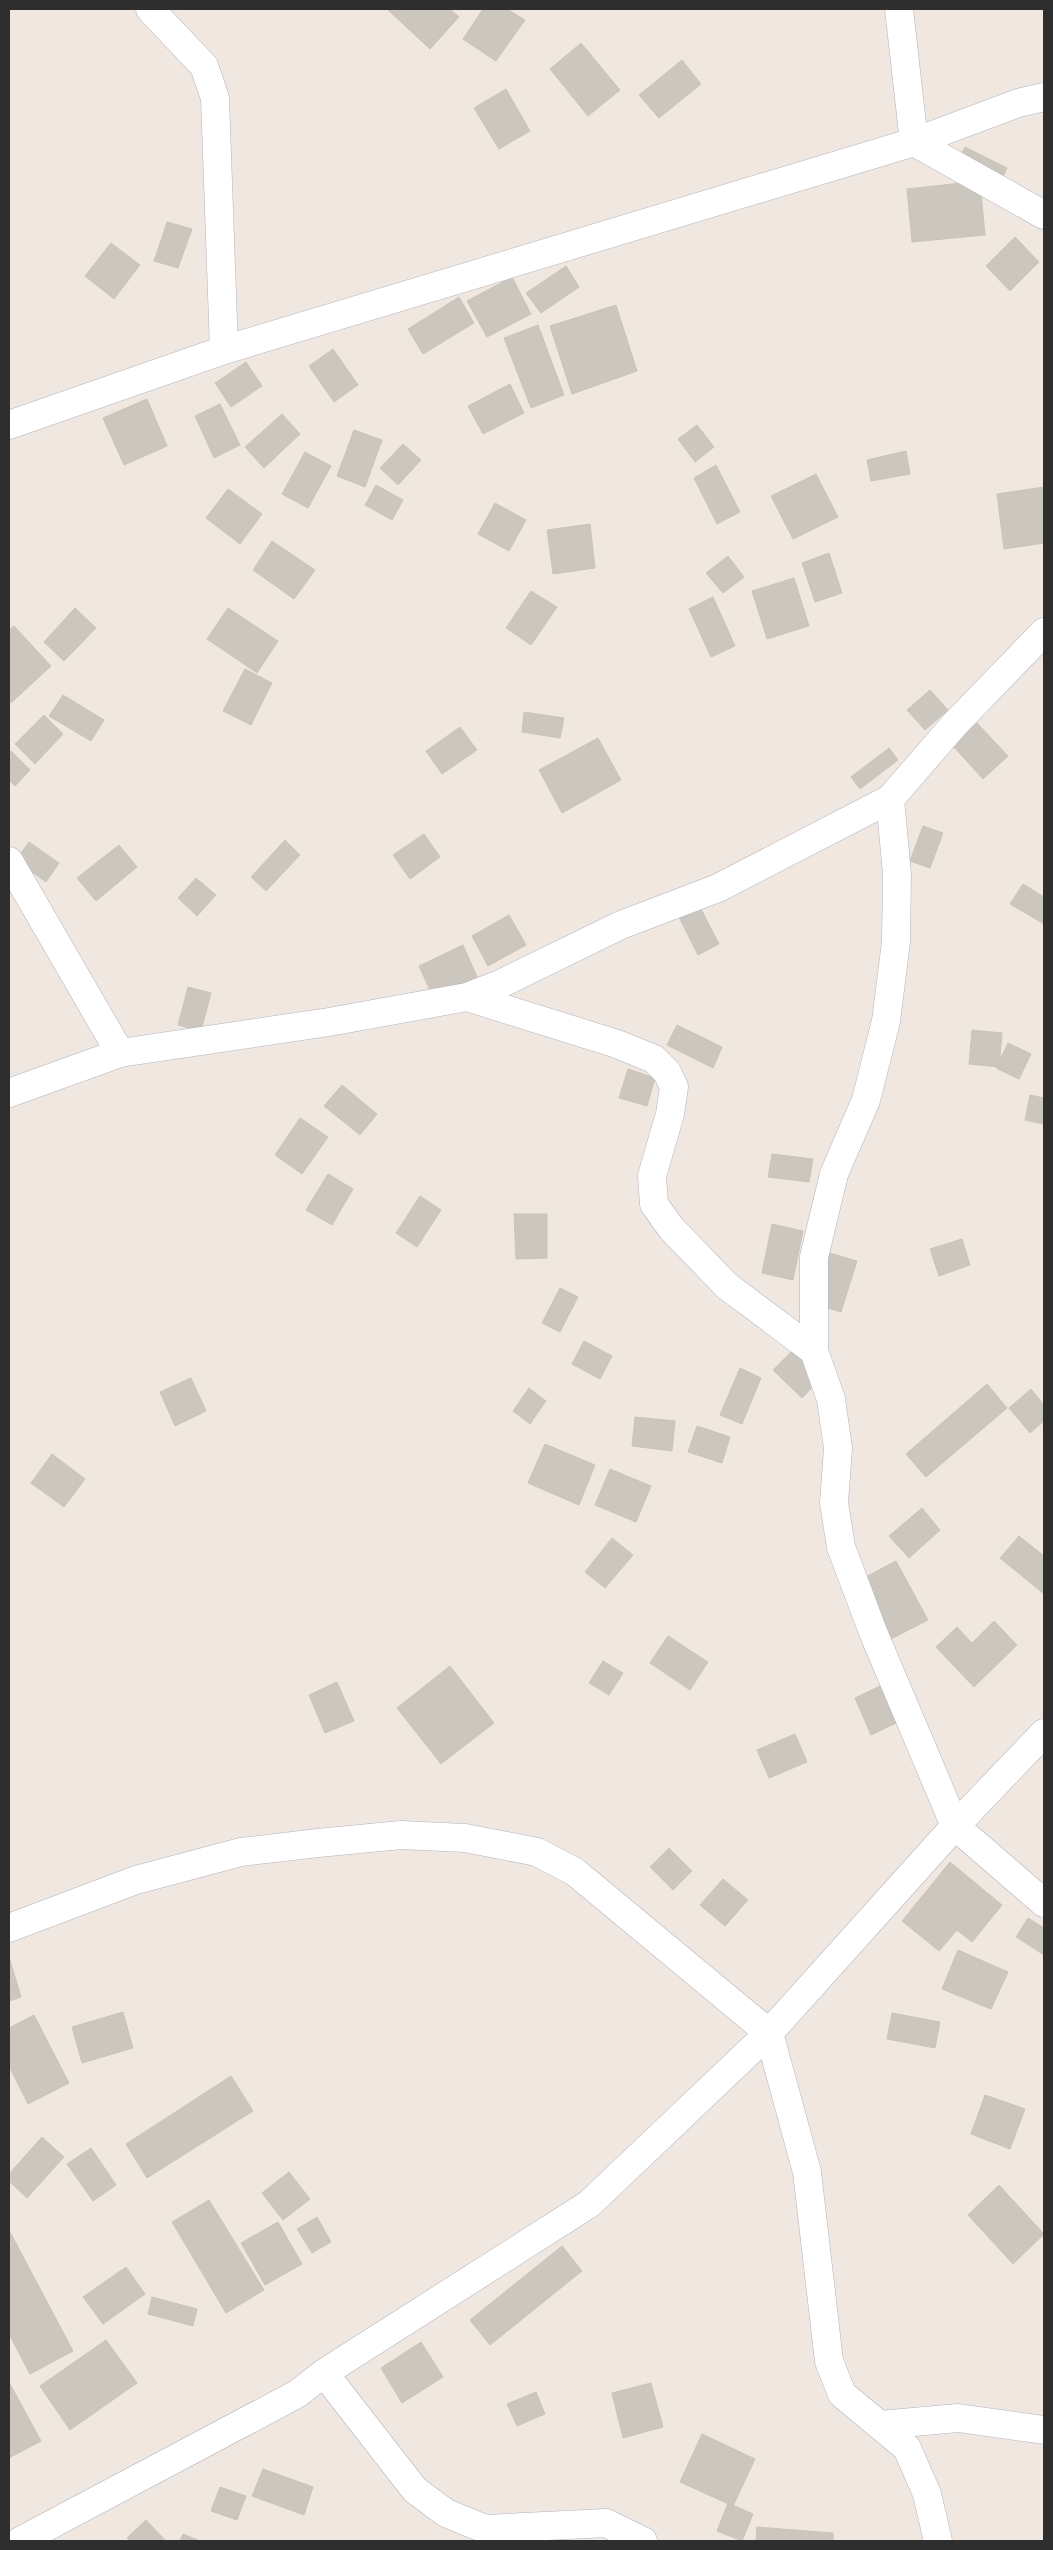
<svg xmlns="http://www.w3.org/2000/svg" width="1053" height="2550" font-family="Roboto,sans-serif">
  <rect width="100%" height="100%" fill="#f0e7e0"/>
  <path fill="#cbc6be" stroke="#ccc3b9" d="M 387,9 L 450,9 L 459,17 L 430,49 Z
    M 483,9 L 507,9 L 525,20 L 496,61 L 463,39 Z
    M 581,43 L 620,90 L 588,116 L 550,69 Z
    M 682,60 L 701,84 L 659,118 L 639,95 Z
    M 506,89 L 530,131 L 499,149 L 474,108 Z
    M 965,147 L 1007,168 L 995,192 L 953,170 Z
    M 980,181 L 985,235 L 912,242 L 907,189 Z
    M 167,222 L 192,229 L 178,268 L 154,261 Z
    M 1015,237 L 1039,262 L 1010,291 L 986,266 Z
    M 111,243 L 140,265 L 114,299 L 85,276 Z
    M 566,266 L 579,287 L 541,313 L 526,293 Z
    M 512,277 L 531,314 L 487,337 L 467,301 Z
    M 459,297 L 474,323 L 423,354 L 408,329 Z
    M 616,305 L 637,371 L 572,394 L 550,326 Z
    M 538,325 L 564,395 L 531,408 L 504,338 Z
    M 333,349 L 358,385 L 334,402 L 309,366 Z
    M 246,362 L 262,386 L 231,407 L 215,383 Z
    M 510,384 L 524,413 L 483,434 L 468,406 Z
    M 147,399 L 167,446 L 124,465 L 103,418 Z
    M 220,404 L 240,445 L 214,458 L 195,416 Z
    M 282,414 L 300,434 L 264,468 L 245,447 Z
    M 697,425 L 714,447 L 695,462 L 678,439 Z
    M 354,430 L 382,440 L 365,487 L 337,476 Z
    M 403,444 L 421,460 L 398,485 L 380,468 Z
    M 906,451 L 910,474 L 871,481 L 867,460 Z
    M 305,452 L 331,466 L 308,508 L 282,494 Z
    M 716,465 L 740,512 L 717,524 L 694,478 Z
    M 816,474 L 838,517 L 793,539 L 771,496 Z
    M 376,485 L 403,500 L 392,520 L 365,505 Z
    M 1044,487 L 1044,543 L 1004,549 L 997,494 Z
    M 228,489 L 262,514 L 240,544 L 206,518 Z
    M 495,503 L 526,520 L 509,551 L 478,534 Z
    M 590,524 L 595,568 L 553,574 L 547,530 Z
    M 272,541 L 315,570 L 294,599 L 253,570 Z
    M 829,553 L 842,593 L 815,602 L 802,563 Z
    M 728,556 L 744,577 L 723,593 L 706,573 Z
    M 794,578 L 809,626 L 767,639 L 752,591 Z
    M 531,591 L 557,607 L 531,645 L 506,628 Z
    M 713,597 L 735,646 L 711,657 L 689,609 Z
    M 75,608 L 96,628 L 64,661 L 44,642 Z
    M 228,608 L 278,641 L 257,673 L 207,639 Z
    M 14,626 L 51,666 L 11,703 L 9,700 L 9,630 Z
    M 245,669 L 272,683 L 251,725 L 223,711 Z
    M 930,690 L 948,710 L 925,730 L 907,710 Z
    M 63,695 L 104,720 L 91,741 L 49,716 Z
    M 524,712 L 564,718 L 560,738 L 522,732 Z
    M 44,715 L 63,734 L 35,764 L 15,744 Z
    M 977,723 L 1008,756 L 983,779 L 953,746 Z
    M 460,727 L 477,750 L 442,774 L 426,751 Z
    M 598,738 L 621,780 L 562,813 L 539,770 Z
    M 889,748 L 898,760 L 860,789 L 851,777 Z
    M 11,751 L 30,770 L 15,786 L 9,780 L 9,753 Z
    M 923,826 L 943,833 L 930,868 L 910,861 Z
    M 424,834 L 440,857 L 410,879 L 393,855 Z
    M 285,840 L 300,855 L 266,891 L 251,877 Z
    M 29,842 L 59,863 L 46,882 L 16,860 Z
    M 119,845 L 137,867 L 96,901 L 77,878 Z
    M 196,878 L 216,895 L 197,916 L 178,898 Z
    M 1023,884 L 1044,897 L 1044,924 L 1010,904 Z
    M 700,907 L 719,944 L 698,955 L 679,917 Z
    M 509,915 L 526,945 L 488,966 L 472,936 Z
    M 463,945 L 477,977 L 433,997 L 419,966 Z
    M 188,987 L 211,993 L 201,1031 L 178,1025 Z
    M 677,1025 L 722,1047 L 713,1068 L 667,1045 Z
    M 972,1030 L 1002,1033 L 999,1067 L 969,1064 Z
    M 1008,1043 L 1031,1054 L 1019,1079 L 996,1068 Z
    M 628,1069 L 655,1078 L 647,1106 L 619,1098 Z
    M 342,1085 L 377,1114 L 360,1135 L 324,1106 Z
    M 1030,1095 L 1044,1098 L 1044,1124 L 1025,1120 Z
    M 300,1118 L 328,1137 L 302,1174 L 275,1155 Z
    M 772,1154 L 813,1159 L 809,1182 L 768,1177 Z
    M 328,1174 L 353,1189 L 332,1225 L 306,1210 Z
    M 420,1196 L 441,1210 L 417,1247 L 396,1233 Z
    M 514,1214 L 547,1214 L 547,1258 L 516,1259 Z
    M 772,1224 L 803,1231 L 793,1280 L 762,1273 Z
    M 962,1239 L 970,1265 L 939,1276 L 930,1249 Z
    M 826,1252 L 857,1261 L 841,1312 L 810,1303 Z
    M 560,1288 L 578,1297 L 560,1332 L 542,1323 Z
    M 584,1341 L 612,1356 L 600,1379 L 572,1364 Z
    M 797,1346 L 825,1374 L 802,1398 L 773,1370 Z
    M 740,1368 L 761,1378 L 742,1424 L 720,1415 Z
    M 191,1378 L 206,1411 L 175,1426 L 160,1392 Z
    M 987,1384 L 1007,1408 L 926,1477 L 906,1454 Z
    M 529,1388 L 546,1401 L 530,1424 L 513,1411 Z
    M 1031,1389 L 1044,1405 L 1044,1421 L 1030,1433 L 1009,1408 Z
    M 635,1417 L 675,1421 L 672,1451 L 632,1446 Z
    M 697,1426 L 730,1437 L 722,1463 L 688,1452 Z
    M 545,1444 L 595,1465 L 579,1505 L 528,1483 Z
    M 52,1454 L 85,1479 L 64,1507 L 31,1483 Z
    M 610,1469 L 651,1486 L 636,1522 L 595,1505 Z
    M 922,1508 L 940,1530 L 909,1558 L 889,1536 Z
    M 1019,1536 L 1044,1556 L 1044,1594 L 1000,1558 Z
    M 612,1538 L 633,1555 L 605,1588 L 585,1572 Z
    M 896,1561 L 928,1620 L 891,1639 L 860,1580 Z
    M 994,1621 L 1017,1645 L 974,1687 L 936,1647 L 957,1627 L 972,1643 Z
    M 668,1636 L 708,1662 L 690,1690 L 650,1663 Z
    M 603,1661 L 623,1673 L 609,1695 L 589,1683 Z
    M 450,1666 L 494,1723 L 441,1764 L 397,1708 Z
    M 337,1682 L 354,1721 L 325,1733 L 309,1695 Z
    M 880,1686 L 896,1723 L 871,1735 L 855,1698 Z
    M 795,1734 L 807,1762 L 769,1778 L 757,1750 Z
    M 669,1848 L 692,1871 L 673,1890 L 650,1867 Z
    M 950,1862 L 1002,1905 L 972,1942 L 957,1930 L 939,1951 L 902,1921 Z
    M 723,1879 L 748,1900 L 725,1926 L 700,1905 Z
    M 1028,1918 L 1044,1928 L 1044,1955 L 1016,1937 Z
    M 958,1950 L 1008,1972 L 991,2009 L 942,1989 Z
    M 9,1957 L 21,1997 L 9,2001 Z
    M 123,2012 L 133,2048 L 82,2063 L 72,2027 Z
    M 892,2013 L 940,2022 L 935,2048 L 887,2039 Z
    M 34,2015 L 69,2083 L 28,2104 L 9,2066 L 9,2028 Z
    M 231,2076 L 253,2111 L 147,2178 L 126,2144 Z
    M 985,2095 L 1025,2109 L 1010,2149 L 971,2134 Z
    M 42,2137 L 64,2157 L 27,2198 L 9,2181 L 9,2174 Z
    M 91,2148 L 116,2185 L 93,2201 L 67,2164 Z
    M 289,2172 L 310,2199 L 283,2220 L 262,2193 Z
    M 999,2185 L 1044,2234 L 1013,2264 L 968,2215 Z
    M 209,2200 L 264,2290 L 226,2313 L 172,2222 Z
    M 317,2217 L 331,2242 L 312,2253 L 297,2229 Z
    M 278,2222 L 302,2264 L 265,2285 L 241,2243 Z
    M 9,2230 L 73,2351 L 30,2374 L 9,2334 Z
    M 562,2246 L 582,2271 L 490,2345 L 470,2320 Z
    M 126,2267 L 145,2294 L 103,2324 L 83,2297 Z
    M 152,2297 L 197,2309 L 193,2326 L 148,2314 Z
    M 106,2340 L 137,2383 L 70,2430 L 40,2386 Z
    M 421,2342 L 443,2377 L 402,2403 L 381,2368 Z
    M 9,2382 L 41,2441 L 9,2458 Z
    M 651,2383 L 663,2427 L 623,2438 L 612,2393 Z
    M 536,2392 L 545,2414 L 517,2426 L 507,2404 Z
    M 702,2434 L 755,2459 L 733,2506 L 680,2482 Z
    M 263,2469 L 313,2487 L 304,2515 L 252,2496 Z
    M 220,2487 L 246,2496 L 237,2520 L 211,2511 Z
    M 728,2503 L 753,2514 L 742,2541 L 717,2531 Z
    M 146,2520 L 166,2541 L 130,2541 L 127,2538 Z
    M 757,2527 L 833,2533 L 833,2541 L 756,2541 Z
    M 183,2534 L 200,2541 L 180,2541 Z"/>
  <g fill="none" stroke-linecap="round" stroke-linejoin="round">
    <g stroke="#b0b4be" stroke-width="29">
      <path id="minor" d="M 150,9 L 204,66 L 215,98 L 224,350
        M 899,9 L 914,142 L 1044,215
        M 9,425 L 224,350 L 914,142 L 1018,103 L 1044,97
        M 890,799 L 897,874 L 896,942 L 886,1021 L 866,1100 L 834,1174 L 814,1257 L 814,1351 L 831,1399 L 838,1448 L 834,1503 L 841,1547 L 873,1632 L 955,1826 L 1044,1903
        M 9,861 L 120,1053
        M 467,997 L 617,1044 L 654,1059 L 667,1072 L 674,1087 L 670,1114 L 652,1176 L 654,1204 L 671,1228 L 727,1286 L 814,1351
        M 9,1093 L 120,1053 L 329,1022 L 467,997 L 500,984 L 621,925 L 718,888 L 890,799 L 954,725 L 1044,632
        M 9,1928 L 136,1880 L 241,1852 L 318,1843 L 401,1835 L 465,1838 L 537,1852 L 575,1872 L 769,2033 L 807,2172 L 829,2361 L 842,2394 L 907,2448 L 927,2494 L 938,2541
        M 324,2373 L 415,2490 L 446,2513 L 485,2529 L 606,2523 L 643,2541
        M 880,2425 L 958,2418 L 1044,2430
        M 20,2541 L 297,2394 L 324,2373 L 589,2204 L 769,2033 L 955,1826 L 1044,1733"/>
    </g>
    <use href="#minor" stroke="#fff" stroke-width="28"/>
  </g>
  <rect width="1053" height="2550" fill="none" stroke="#2e2e2e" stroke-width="20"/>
</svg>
